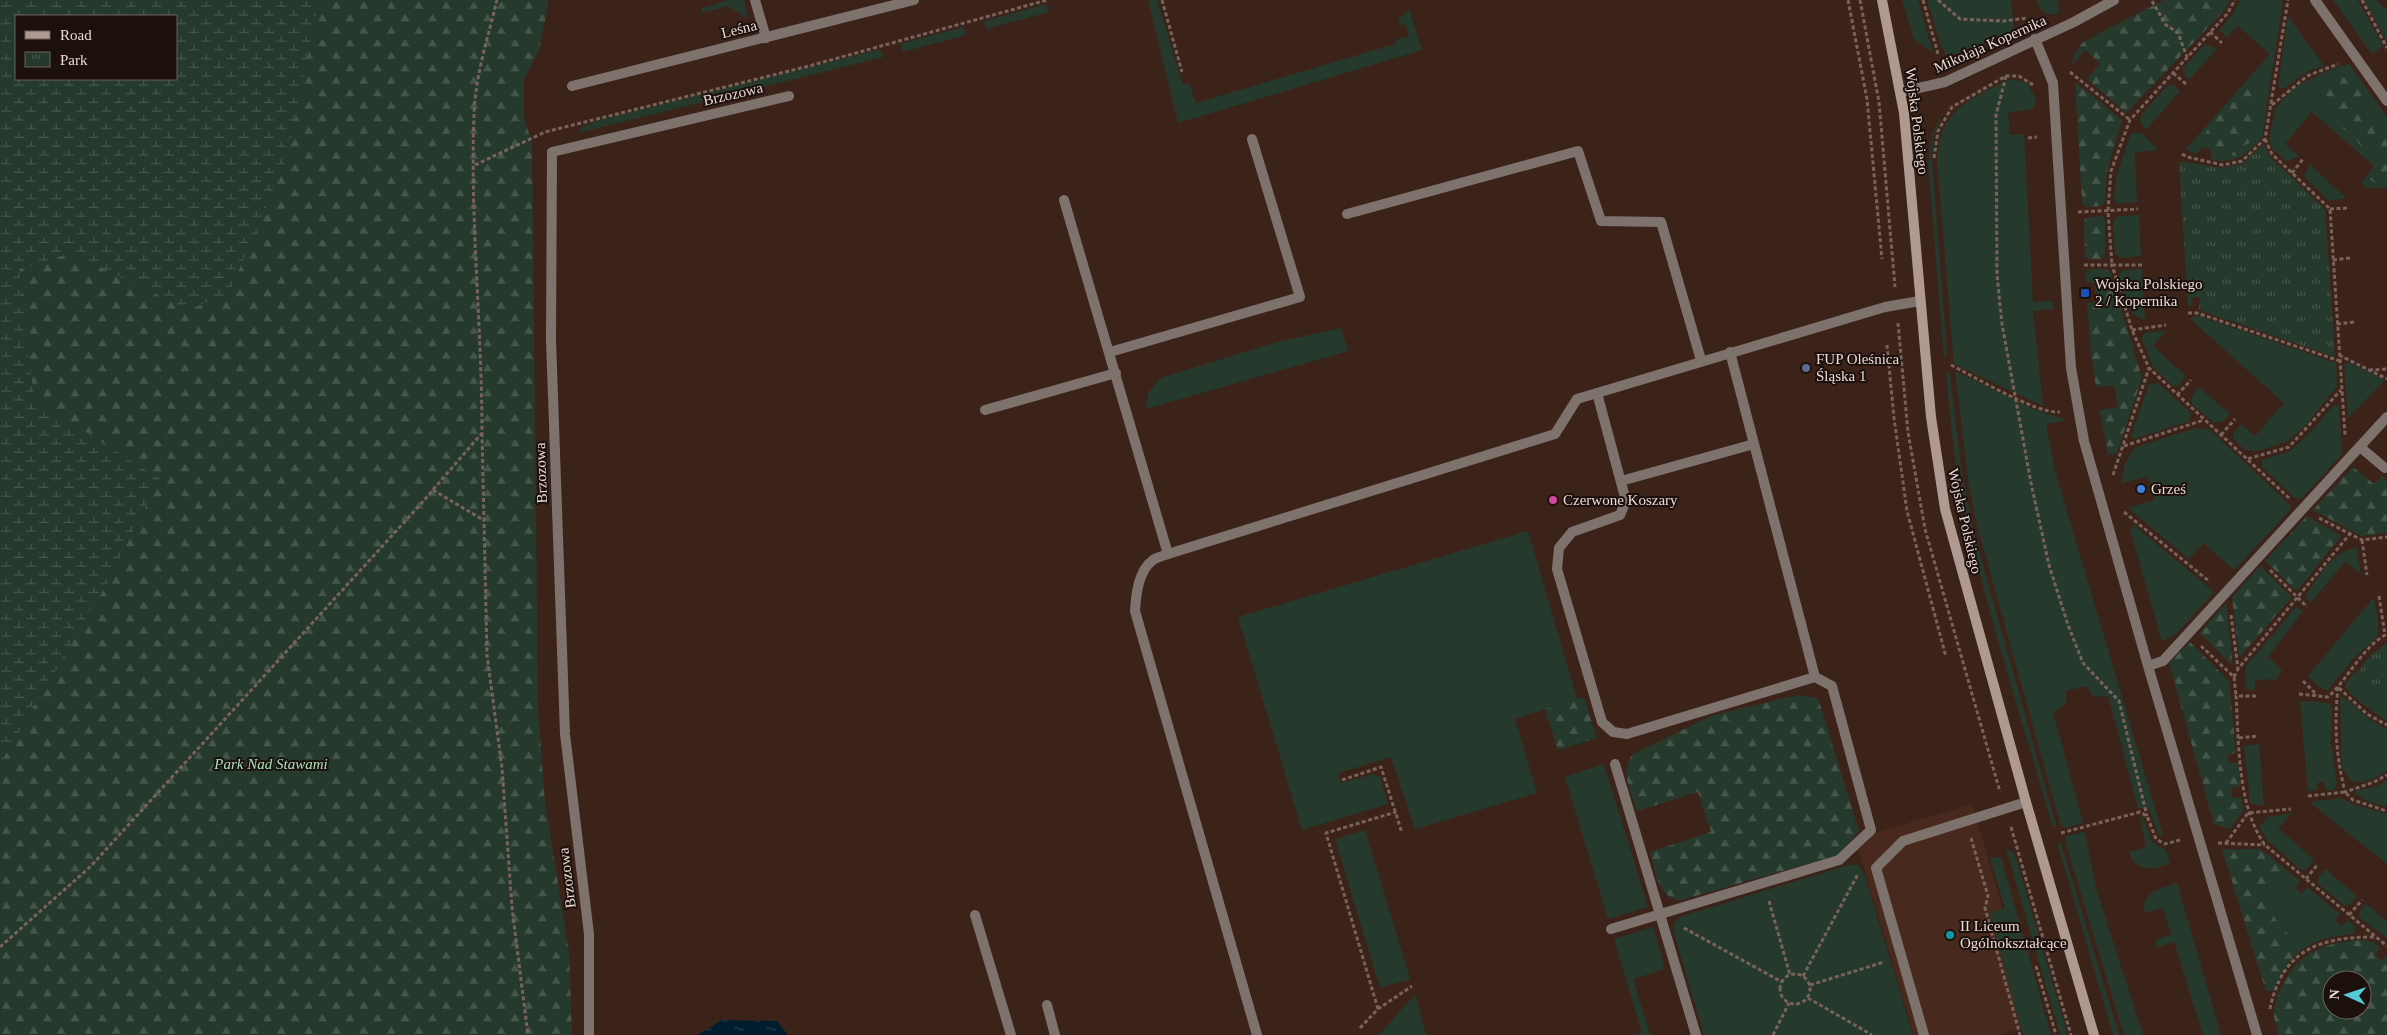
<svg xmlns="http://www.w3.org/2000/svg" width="2387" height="1035" font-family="Georgia,serif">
  <defs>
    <pattern id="forest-firs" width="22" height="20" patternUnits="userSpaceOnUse" patternTransform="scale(1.25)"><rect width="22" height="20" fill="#253a2d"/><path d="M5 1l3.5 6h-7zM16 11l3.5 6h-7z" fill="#45564b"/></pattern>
    <pattern id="wetland-marsh" width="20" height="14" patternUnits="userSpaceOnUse" patternTransform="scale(1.25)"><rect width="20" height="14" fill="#253a2d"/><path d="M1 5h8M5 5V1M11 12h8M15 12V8" fill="none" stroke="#45564b"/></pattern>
    <pattern id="park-tufts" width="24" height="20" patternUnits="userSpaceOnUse" patternTransform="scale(1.25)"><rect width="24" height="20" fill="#253a2d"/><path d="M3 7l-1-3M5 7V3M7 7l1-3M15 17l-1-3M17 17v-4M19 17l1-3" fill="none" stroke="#45564b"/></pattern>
    <pattern id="water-ripples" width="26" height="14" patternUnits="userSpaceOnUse" patternTransform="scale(1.25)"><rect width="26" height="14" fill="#001d2e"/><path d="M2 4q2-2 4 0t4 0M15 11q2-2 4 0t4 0" fill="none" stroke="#253d4b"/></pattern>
  </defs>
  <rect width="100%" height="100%" fill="#3c231a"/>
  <path fill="#48291d" d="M 1972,804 L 2036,1023 L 1998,1035 L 1914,1035 L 1855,839 Z"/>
  <path fill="#253a2d" d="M 729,0 L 744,0 L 748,19 L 728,6 L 702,13 L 702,8 Z
    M 1148,0 L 1157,0 L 1183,85 L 1189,83 L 1196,103 L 1395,44 L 1398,39 L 1409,36 L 1405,24 L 1400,25 L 1398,20 L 1409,9 L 1422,50 L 1178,123 Z
    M 1902,0 L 1918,0 L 1933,53 L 1914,39 Z
    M 1927,0 L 2011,0 L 2014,26 L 2011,31 L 1965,53 L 1946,55 L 1940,43 Z
    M 2037,0 L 2058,0 L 2059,12 L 2053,15 C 2044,13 2039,10 2037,0 Z
    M 2240,0 L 2283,0 L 2262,139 C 2245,154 2237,164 2212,160 L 2210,149 L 2203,147 L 2197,154 L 2185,150 L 2270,54 L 2238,26 L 2227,37 L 2219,30 L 2232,15 Z
    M 2333,0 L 2358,0 L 2383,46 L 2372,54 Z
    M 2364,0 L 2376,0 L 2387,10 L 2387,42 Z
    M 1046,4 L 1049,12 L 986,29 L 984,21 Z
    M 2288,16 L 2324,66 L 2308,71 L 2285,88 L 2280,88 L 2278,85 Z
    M 963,27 L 966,35 L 903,52 L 900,44 Z
    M 2205,44 L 2217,49 L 2189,80 L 2183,74 L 2183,68 Z
    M 880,49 L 883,57 L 578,133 L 581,128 L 596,121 Z
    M 2349,64 L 2387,117 L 2387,187 L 2367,189 L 2361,183 L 2374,166 L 2312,112 L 2285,144 L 2299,156 L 2287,162 L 2273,149 L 2269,140 L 2275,109 L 2291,91 L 2302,83 L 2334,68 Z
    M 2012,79 L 2027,83 L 2035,97 L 2035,106 L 2030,110 L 2008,112 L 2010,135 L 2024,134 L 2033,302 L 2053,301 L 2053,309 L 2033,311 L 2043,406 L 1954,364 L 1937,161 C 1939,123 1951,110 1984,92 C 1993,87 2002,82 2012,79 Z
    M 2168,85 L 2174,85 L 2180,91 L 2146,130 L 2140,121 L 2141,115 Z
    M 1944,110 L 1934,136 L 1932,158 L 1947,354 L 1944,358 L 1928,163 L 1932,134 Z
    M 2131,133 L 2142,133 L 2158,150 L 2135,152 L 2137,202 L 2118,204 L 2114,200 L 2116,178 Z
    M 2309,164 L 2346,198 L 2329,201 L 2304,176 Z
    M 2139,215 L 2141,256 L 2121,258 L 2115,254 L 2113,223 L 2117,216 Z
    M 2142,269 L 2145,320 C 2126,316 2124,292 2119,275 L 2123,270 Z
    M 2199,316 L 2336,363 L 2337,386 L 2306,425 L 2288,441 L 2258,451 L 2245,450 L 2233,439 L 2234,432 L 2241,424 L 2255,436 L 2284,403 L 2189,318 Z
    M 1341,328 L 1348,351 L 1146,409 L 1148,393 L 1161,378 L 1277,342 Z
    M 2166,331 L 2153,346 L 2186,376 L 2179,385 L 2173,386 L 2153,367 L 2142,339 L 2144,333 Z
    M 2350,363 L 2385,380 L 2348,418 L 2344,364 Z
    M 1955,371 L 2031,408 L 2066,420 L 2046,424 L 2055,471 L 2163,835 L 2159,836 L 2149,809 L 2138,808 L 2108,696 L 2093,697 L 2086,686 L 2066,691 L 2066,704 L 2053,712 L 2083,823 L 2065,828 L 2061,826 L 1978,529 L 1969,487 Z
    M 1946,372 L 1950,373 L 1961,467 L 1973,530 L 2056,825 L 2053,828 C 2023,722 1987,615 1964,507 C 1954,463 1950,417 1946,372 Z
    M 2158,383 L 2190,412 L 2189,421 L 2134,439 L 2131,436 L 2149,384 Z
    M 2199,387 L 2230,414 L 2222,422 L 2214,423 L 2192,404 L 2192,396 Z
    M 2339,405 L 2342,454 L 2301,499 L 2295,498 L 2262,467 L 2262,460 L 2290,451 L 2310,433 L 2333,406 Z
    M 2196,428 L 2209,429 L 2290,505 L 2290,510 L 2234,570 L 2203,543 L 2189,559 L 2128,508 L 2155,500 L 2148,476 L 2121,484 L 2125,463 L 2136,447 Z
    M 2134,525 L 2214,592 L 2175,635 L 2162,641 L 2130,530 Z
    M 1528,531 L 1577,699 L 1515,719 L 1537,793 L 1415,829 L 1391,757 L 1338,773 L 1341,783 L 1373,774 L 1380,777 L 1388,804 L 1302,830 L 1238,617 Z
    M 2357,548 L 2361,575 L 2346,561 L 2310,603 L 2306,595 C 2321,575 2331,551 2357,548 Z
    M 2374,597 L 2379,631 L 2377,637 L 2352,660 L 2328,690 L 2323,690 L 2308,676 Z
    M 2296,607 L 2303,611 L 2268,657 L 2282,670 L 2277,679 L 2255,680 L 2255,689 L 2250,691 L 2245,686 L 2246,666 Z
    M 2359,668 L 2357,678 L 2368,692 L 2387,707 L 2387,721 L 2361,703 L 2345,688 L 2346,682 Z
    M 2344,697 L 2369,719 L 2387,729 L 2387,770 C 2378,778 2362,786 2350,780 L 2342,768 L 2340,698 Z
    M 2316,701 L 2330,704 L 2332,708 L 2331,742 L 2337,784 L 2334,790 L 2325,790 L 2324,782 L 2317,783 L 2318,790 L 2308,791 L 2300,702 Z
    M 2259,744 L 2264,806 L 2250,803 L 2244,746 Z
    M 1604,764 L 1648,907 L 1608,919 L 1565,777 Z
    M 2387,780 L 2387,807 L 2366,801 L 2355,793 L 2357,790 L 2376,787 Z
    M 2342,798 L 2355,805 L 2387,814 L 2387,864 L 2309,802 Z
    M 2292,813 L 2278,828 L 2314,860 L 2307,869 L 2301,870 L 2268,841 L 2259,827 L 2268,817 Z
    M 2140,817 L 2143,817 L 2152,842 L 2166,850 L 2170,864 C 2153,869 2136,874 2129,852 L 2146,847 Z
    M 1365,830 L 1410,979 L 1380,988 L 1335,839 Z
    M 2085,832 L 2095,885 L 2143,1035 L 2124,1035 L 2065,841 L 2066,836 Z
    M 2057,842 L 2061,843 L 2119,1035 L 2113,1035 Z
    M 2006,848 L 2015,854 L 2068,1035 L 2060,1035 Z
    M 2222,849 L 2260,849 L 2300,881 L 2295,888 L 2302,893 L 2307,887 L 2340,914 L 2335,920 L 2341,926 L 2348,920 L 2355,926 L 2354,934 C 2311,937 2290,951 2273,991 L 2266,991 Z
    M 2001,857 L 2051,1035 L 2024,1035 L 2020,1025 L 1990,913 L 2005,908 L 1990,858 Z
    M 1848,865 L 1858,865 L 1864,873 L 1913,1035 L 1704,1035 L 1674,933 L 1674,923 L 1680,917 Z
    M 2325,869 L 2357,896 L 2349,905 L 2345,906 L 2317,883 L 2318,878 Z
    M 2177,883 L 2221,1035 L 2203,1035 L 2174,942 L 2157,947 L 2155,940 L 2171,935 L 2163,908 L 2145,913 C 2139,893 2162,888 2177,883 Z
    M 2366,904 L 2387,921 L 2387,938 L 2359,917 L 2360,911 Z
    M 1653,927 L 1665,969 L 1633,979 L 1650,1035 L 1636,1035 L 1642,1033 L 1614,939 Z
    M 1415,994 L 1426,1035 L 1379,1035 Z"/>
  <path fill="url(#forest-firs)" fill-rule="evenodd" d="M 0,0 L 549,0 L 539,50 L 524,79 L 524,116 L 532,144 L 538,711 L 545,802 L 569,952 L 572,1035 L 0,1035 ZM 16,16 L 176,16 L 176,79 L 16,79 Z
    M 2164,0 L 2230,0 L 2224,11 L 2126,113 L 2087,79 L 2100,63 L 2085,50 L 2072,66 L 2075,52 L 2083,42 Z
    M 2327,76 L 2344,77 L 2367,98 L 2361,106 L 2387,125 L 2387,184 L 2376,184 L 2370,179 L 2381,165 L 2371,150 L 2360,145 L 2353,135 L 2340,127 L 2329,97 L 2316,89 Z
    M 2075,82 L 2122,120 L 2107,171 L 2105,202 L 2101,206 L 2086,207 L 2082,203 Z
    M 2258,83 L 2255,97 L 2258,108 L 2252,122 L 2255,140 L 2243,146 L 2237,156 C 2222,154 2213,150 2203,138 C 2213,118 2232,104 2245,86 Z
    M 2102,216 L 2105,219 L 2105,255 L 2100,259 L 2089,259 L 2085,256 L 2084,221 L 2086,218 Z
    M 2090,269 L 2105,269 L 2110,272 L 2142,378 L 2117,453 L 2108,455 L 2100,410 L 2118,407 L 2114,385 L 2096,387 L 2091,352 L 2087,303 L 2096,302 L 2095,282 L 2086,282 L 2086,274 Z
    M 2353,467 L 2374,484 L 2382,476 L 2387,481 L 2387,533 L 2361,536 L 2313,510 Z
    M 2307,516 L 2341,536 L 2297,591 L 2265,561 Z
    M 2260,566 L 2292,597 L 2239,658 L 2232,597 Z
    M 2226,603 L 2233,666 L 2200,633 Z
    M 2190,642 L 2229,681 L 2236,753 L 2228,755 L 2229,763 L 2238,763 L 2240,786 L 2231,788 L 2232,798 L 2241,797 L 2243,811 L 2230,829 L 2214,824 L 2169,663 Z
    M 1798,695 L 1818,698 L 1859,831 L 1839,855 L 1681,900 C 1657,898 1656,871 1650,852 L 1711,832 L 1698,792 L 1637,811 C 1631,793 1620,773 1632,755 L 1711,716 Z
    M 1584,697 L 1597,738 L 1558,750 L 1545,709 Z
    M 2222,849 L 2260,849 L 2282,866 L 2279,877 L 2268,887 C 2269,913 2275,923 2294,939 L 2295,954 L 2286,964 L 2273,991 L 2266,991 Z
    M 2362,940 L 2374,942 L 2380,948 L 2375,955 L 2382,961 L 2387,955 L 2387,1035 L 2279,1035 C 2277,1029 2275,1022 2274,1016 C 2273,1006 2278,995 2282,986 C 2298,952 2326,942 2362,940 ZM 2332,980 L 2362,980 L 2362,1010 L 2332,1010 Z"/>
  <path fill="url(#wetland-marsh)" fill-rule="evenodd" d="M 0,0 L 319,0 L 287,158 L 229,293 L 188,310 L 72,253 L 19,269 L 34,399 L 160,479 L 104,589 L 0,764 ZM 16,16 L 176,16 L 176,79 L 16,79 Z"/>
  <path fill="url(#park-tufts)" d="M 2264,144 L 2270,157 L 2325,209 L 2335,357 L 2199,310 L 2200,298 L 2193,297 L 2191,306 L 2188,306 L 2179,161 L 2222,168 L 2243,163 Z
    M 2387,643 L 2387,707 L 2368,692 L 2357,678 C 2361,662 2373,652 2387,643 Z"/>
  <path fill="url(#water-ripples)" d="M 722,1020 L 777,1021 L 788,1035 L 697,1035 Z"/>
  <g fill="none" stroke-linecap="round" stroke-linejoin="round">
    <path stroke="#78625a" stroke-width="3" stroke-dasharray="4 2.5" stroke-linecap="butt" d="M 1162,0 L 1182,72
      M 1848,0 L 1867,99 L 1882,259
      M 1860,0 L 1879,102 L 1895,287
      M 1923,0 L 1938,54
      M 1938,0 L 1960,19 L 2004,21 L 2027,18
      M 2362,0 L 2387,48
      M 2152,1 L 2166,25 L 2178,33 L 2187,57
      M 2210,32 L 2222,43
      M 2070,72 L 2130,120
      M 2173,73 L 2186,84
      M 2006,76 L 1996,115 L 1997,275 L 2002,324 L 2031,483 L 2049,565 L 2068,625 L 2083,663 L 2119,701 L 2147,816
      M 2272,105 L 2307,76 L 2338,64
      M 2028,138 L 2037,137
      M 2265,139 L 2272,154 L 2330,209 L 2345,435
      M 2182,154 L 2187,157 L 2223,165 L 2242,161 L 2265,139 L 2288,0
      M 1934,158 L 1938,131 L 1952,107 L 2006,76 L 2019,76 L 2033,85
      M 475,165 L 545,132 L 809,66 L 1047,0
      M 2292,173 L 2303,159
      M 2330,209 L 2347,208
      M 2078,212 L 2138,209
      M 2333,260 L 2350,258
      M 2084,265 L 2112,265 L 2132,330 L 2149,368 L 2247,459
      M 2142,265 L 2112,265 L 2108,211 L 2111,171 L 2130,120 L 2227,14 L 2235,0
      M 2188,313 L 2197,313 L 2340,361
      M 1898,323 L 1908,432 L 1925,529 L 2000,792
      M 2337,324 L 2354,322
      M 2132,330 L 2166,325
      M 1887,345 L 1894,418 L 1907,511 L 1946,657
      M 2339,355 L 2387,379
      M 1951,365 C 1975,377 2036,414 2060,412
      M 2369,370 L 2387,369
      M 2177,395 L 2191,380
      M 482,433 L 487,655 L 502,768 L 512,908 L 528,1035
      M 2221,435 L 2235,419
      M 2124,446 L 2204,420
      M 2113,475 L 2149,368
      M 433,490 L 485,521
      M 2289,498 L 2247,459 L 2289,447 L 2341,390
      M 2124,512 L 2210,582
      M 2319,518 L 2362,540 L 2387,537
      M 2362,540 L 2367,575
      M 2270,570 L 2307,607
      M 2379,596 L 2385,635
      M 2231,615 L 2238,669
      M 2201,646 L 2234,677 L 2236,696
      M 2234,677 L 2238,669 L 2349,535
      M 2303,681 L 2317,695
      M 2338,687 C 2334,726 2336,755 2345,792 L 2374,782 L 2387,775
      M 2339,688 L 2367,714 L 2387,725
      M 2299,694 L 2328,697 C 2349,678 2362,647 2387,634
      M 2256,696 L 2236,696 C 2239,743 2237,806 2265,845 L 2387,946
      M 2239,738 L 2258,736
      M 1342,780 L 1381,767 L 1402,833
      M 2308,796 L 2345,792 L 2353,800 L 2387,811
      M 2011,827 L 2071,1035
      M 2061,833 L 2140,812 L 2147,816 L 2156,839 L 2165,844 L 2180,840
      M 1971,838 L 1988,896 L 1985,908 L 2020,1035
      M 2218,843 L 2265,845
      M 2226,843 L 2248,813 L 2291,809
      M 2306,879 L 2318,864
      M 1769,901 L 1790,975
      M 2349,915 L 2362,900
      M 1684,928 L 1782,982
      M 0,947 L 91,866 L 419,506 L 482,433 C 482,327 470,221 474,115 C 475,77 488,37 497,0
      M 2036,966 L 2056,1035
      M1780 989a15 15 0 1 1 30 0a15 15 0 1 1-30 0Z
      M 1803,976 L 1858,874
      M 1810,985 L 1884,962
      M 1808,998 L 1872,1035
      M 1378,1009 L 1326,833 L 1396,812
      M 2270,1009 C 2282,950 2319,937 2374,937
      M 1360,1028 L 1378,1009 L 1412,986
      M 1773,1035 L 1789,1003"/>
    <path stroke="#7e726c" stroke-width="10" d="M 755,0 L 766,38
      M 1064,200 L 1168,554 C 1164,556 1157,557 1153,560 C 1138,571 1136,595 1135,611 L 1257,1035
      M 1347,214 L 1578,151 L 1601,221 L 1661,222 L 1701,360
      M 1110,352 L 1300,297 L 1252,139
      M 1597,393 L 1626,501 L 1620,515 L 1572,532 L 1559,548 L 1557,569 L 1602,722 L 1613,732 L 1627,734 L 1815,677 L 1730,352
      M 985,410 L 1116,373
      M 1621,481 L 1754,444
      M 1615,764 L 1696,1035
      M 975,915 L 1011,1035
      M 1611,929 L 1839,860 L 1871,830 L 1832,686 L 1815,677
      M 1047,1005 L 1055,1035
      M 589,1035 L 589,934 L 565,734 L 551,340 L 552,152 L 789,96
      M 1924,1035 L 1876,868 L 1903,841 L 2026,802"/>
    <path stroke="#7e726c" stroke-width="10" d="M 2315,0 L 2387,101
      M 2035,39 L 2053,83 L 2071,368 L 2084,441 L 2148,666 L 2257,1035
      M 572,86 L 914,0
      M 1901,92 L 1945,82 L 2074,22 L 2114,0
      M 2360,447 L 2385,468
      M 1168,554 L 1555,434 L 1577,399 L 1885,307 L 1920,301
      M 2148,666 L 2163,661 L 2387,417"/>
    <path stroke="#ae9a91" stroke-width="10" d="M 1882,0 L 1904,113 L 1931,417 L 1945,509 L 2026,802 L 2094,1035"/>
  </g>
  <rect fill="#1a4fb4" stroke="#1b100c" stroke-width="2" x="2080" y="288" width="10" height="10" rx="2.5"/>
  <circle fill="#5c6f8a" stroke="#1b100c" stroke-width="2" cx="1806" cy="368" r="5"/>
  <circle fill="#3f7fe0" stroke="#1b100c" stroke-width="2" cx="2141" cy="489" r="5"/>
  <circle fill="#d1479c" stroke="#1b100c" stroke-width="2" cx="1553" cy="500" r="5"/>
  <circle fill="#0f9aa8" stroke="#1b100c" stroke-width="2" cx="1950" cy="935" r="5"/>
  <g text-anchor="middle" stroke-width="4" stroke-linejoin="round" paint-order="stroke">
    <g font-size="15" fill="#ebdad4" stroke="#1b100c">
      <text transform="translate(739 29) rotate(-14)" y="5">Leśna</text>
      <text transform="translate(1990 44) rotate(-24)" y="5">Mikołaja Kopernika</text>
      <text transform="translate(733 94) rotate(-13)" y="5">Brzozowa</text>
      <text transform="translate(1917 121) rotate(83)" y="5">Wojska Polskiego</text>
      <text transform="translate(541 473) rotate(-92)" y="5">Brzozowa</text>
      <text transform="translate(1965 521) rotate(77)" y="5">Wojska Polskiego</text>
      <text transform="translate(567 878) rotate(-97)" y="5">Brzozowa</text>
    </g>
    <g font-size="15" fill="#ebdad4" stroke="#1b100c" text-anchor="start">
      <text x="2095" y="289">Wojska Polskiego<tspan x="2095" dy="17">2 / Kopernika</tspan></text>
      <text x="1816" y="364">FUP Oleśnica<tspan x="1816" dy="17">Śląska 1</tspan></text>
      <text x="2151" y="494">Grześ</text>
      <text x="1563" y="505">Czerwone Koszary</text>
      <text x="1960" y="931">II Liceum<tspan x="1960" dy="17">Ogólnokształcące</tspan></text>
    </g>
    <g font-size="15" font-style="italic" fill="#a6e1ba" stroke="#1b100c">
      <text x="271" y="769">Park Nad Stawami</text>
    </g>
  </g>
  <rect x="15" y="15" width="162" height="65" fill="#1b100c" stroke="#6e615c"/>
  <rect x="25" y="31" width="25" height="8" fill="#ae9a91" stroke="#6e615c"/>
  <text x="60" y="40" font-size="15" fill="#ebdad4">Road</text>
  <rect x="25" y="52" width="25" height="15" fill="url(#park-tufts)" stroke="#6e615c"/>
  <text x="60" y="65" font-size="15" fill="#ebdad4">Park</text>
  <g transform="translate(2347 995) rotate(273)"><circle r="24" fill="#1b100c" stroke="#6e615c"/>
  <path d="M0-4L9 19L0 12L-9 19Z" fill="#52cbd7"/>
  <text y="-8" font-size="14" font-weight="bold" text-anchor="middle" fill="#ebdad4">N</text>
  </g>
</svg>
